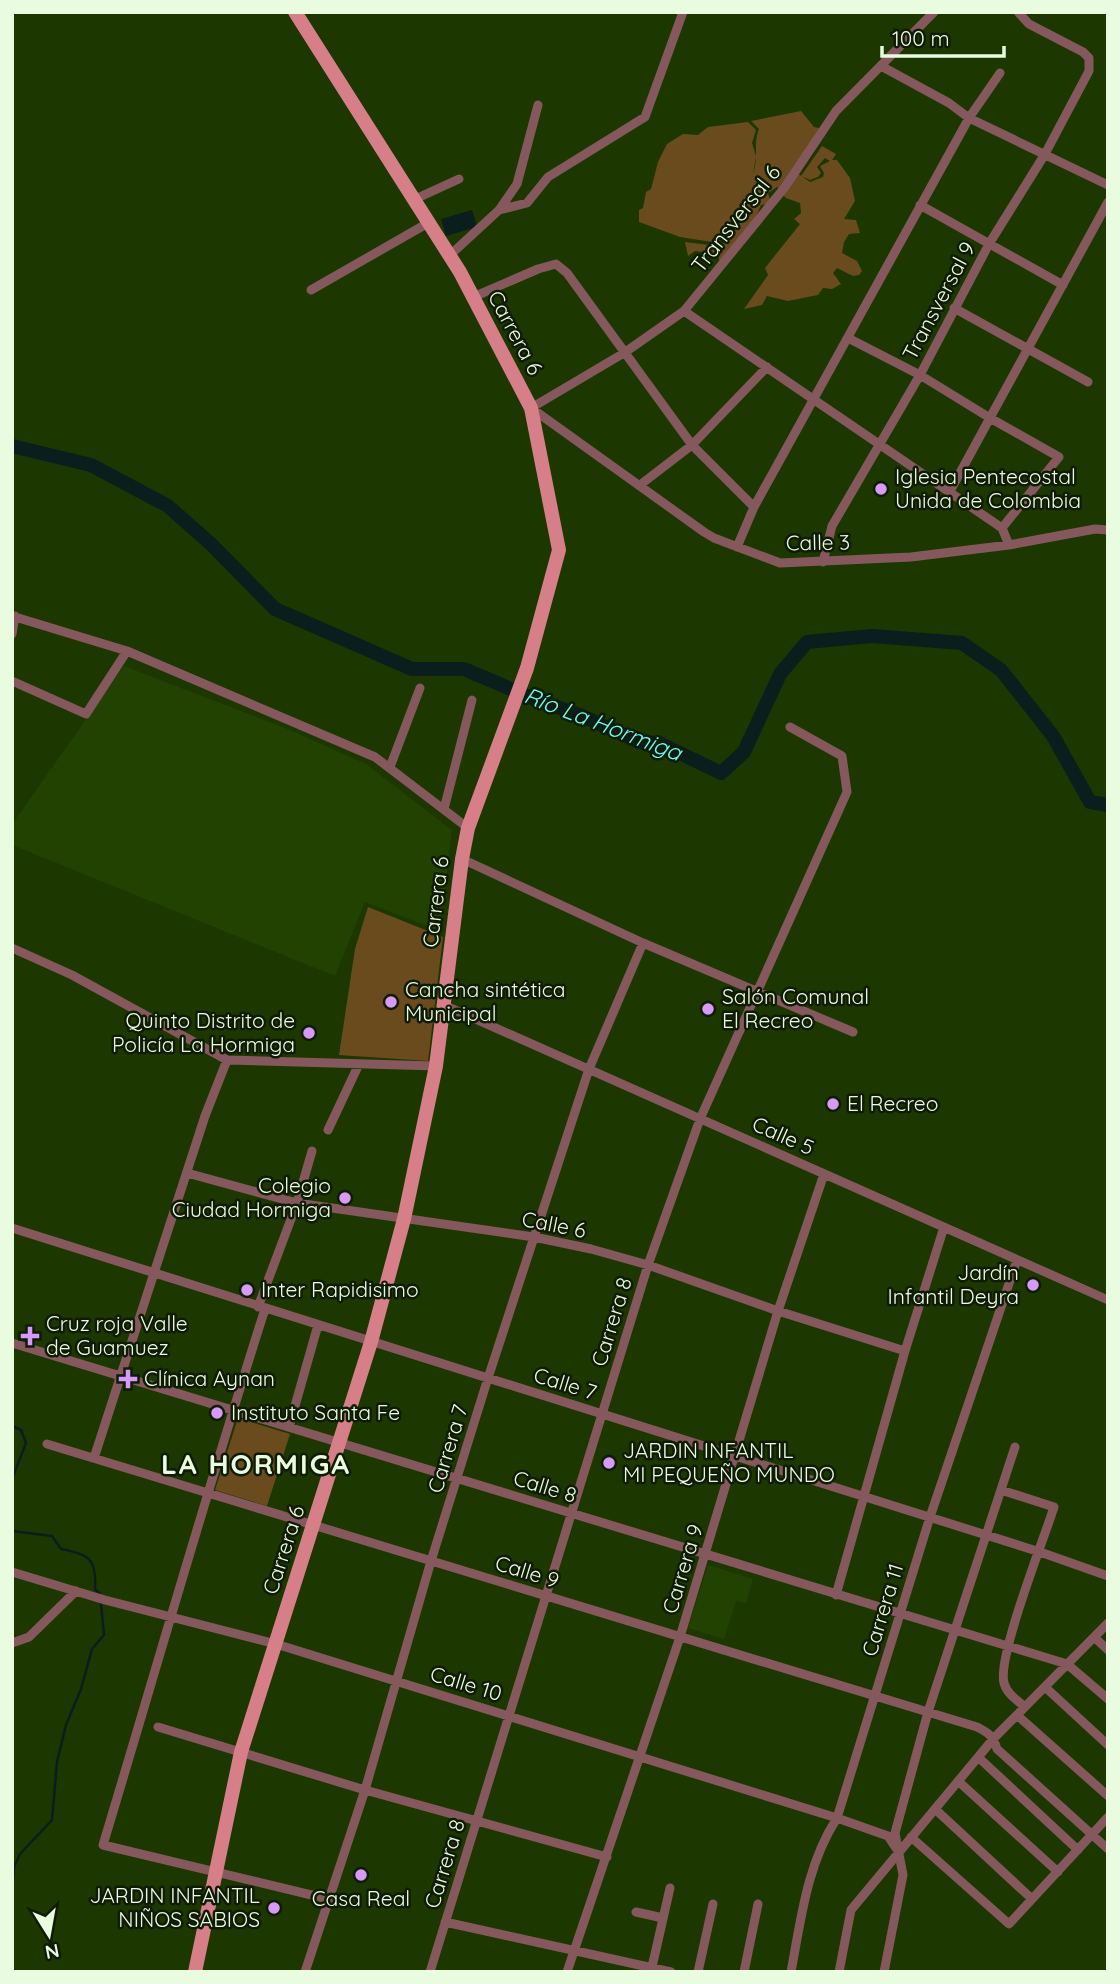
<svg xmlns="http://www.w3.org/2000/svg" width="1120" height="1984" font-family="Quicksand,sans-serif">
  <rect width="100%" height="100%" fill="#1c3700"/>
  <path fill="#224201" d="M 124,666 L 285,728 L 366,764 L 452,830 L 440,931 L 365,902 L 335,976 L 12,845 L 12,824 Z
    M 708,1565 L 753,1579 L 746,1603 L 736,1601 L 724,1639 L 688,1628 Z"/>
  <path fill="#6a4b1e" d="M 801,111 L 814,127 L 824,129 L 781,189 L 777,187 L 768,193 L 770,200 L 768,204 L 761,205 L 752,226 C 740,231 740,237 735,247 C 731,253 725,260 720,265 L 718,254 L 695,251 L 688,256 L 685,242 L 718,246 L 728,240 L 746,214 L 744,209 L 742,216 L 718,243 L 680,237 L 639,222 L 639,210 L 643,208 L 646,192 L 651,189 L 658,162 L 667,144 L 683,134 L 698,135 L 708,127 L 748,122 L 756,130 L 752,143 L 756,156 L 753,174 C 759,156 753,143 759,129 L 751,121 Z
    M 822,146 L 836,154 L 832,160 L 837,160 L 850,178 L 855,201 L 844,219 L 856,220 L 860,233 L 849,234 L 844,242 L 842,253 L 857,261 L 862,271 L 859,275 L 853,276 L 837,268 L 833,273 L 841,284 L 832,289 L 823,288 L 818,295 L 788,301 L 767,296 L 762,305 L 744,309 L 768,275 L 765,268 L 800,224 L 794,219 L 801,213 L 800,203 L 786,198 L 782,194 L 797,173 L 810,182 L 823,177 L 824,173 L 820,166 L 830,161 L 825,158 L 817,167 L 821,173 L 818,177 L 810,180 L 801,176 Z
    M 368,907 L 443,937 L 428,1061 L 339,1055 L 355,949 Z
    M 238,1418 L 290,1434 L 267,1506 L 215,1490 Z"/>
  <path fill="#0a1e1d" d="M 472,210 L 477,227 L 446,236 L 441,219 Z"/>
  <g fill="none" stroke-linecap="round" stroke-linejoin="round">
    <path stroke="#0a1e1d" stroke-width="2.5" d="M 12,1426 L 21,1430 L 26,1443 L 12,1479
      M 12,1531 L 52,1536 L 61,1549 C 89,1554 97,1559 95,1589 L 100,1594 L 104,1635 L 92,1649 L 81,1689 L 66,1725 L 57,1762 L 52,1820 L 20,1854 L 14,1867 L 12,1893"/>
    <path stroke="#0a1e1d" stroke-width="14" d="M 12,446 L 91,465 L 168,506 L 212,545 L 275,609 L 412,669 L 464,669 L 534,699 L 580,715 L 639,742 L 659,743 L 721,773 L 744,752 L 780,674 L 807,642 L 872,636 L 962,643 L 1001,670 L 1053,736 L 1090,802 L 1108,805"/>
    <path stroke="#84585c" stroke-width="9" d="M 934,12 L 836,111 L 785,187 L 684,311 L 624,353 L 531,408 L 704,532 L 714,538 L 780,563 L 911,557 L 1009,545 L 1095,529 L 1108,530
      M 881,66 L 949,103 L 969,118 L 1108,185
      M 413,200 L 459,179
      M 920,205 L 1063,285
      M 499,210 L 527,203 L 548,177 L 645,117 L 683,12
      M 449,256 L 499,210 L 517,184 L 538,105
      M 311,290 L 428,223
      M 471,298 L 538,269 L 556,264 L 567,273 L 692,445 L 754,507
      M 954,308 L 1088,382
      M 684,311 L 1002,528 L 1009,545
      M 848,338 L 920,375 L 990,418 L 1059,457 L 1002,528
      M 640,485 L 692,445 L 767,367
      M 949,493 L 1108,202
      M 737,547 L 754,507 L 969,118 L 1000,73
      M 823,562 L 832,526 L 920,375 L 989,244 L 1045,154 L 1089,71 L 1089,58 L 1083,52 L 1029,24 L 1018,12
      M 12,616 L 127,651 L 375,757 L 468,828
      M 12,634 L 15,616
      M 12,681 L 86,714 L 127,651
      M 390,767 L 420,688
      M 444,809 L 472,700
      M 462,859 L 643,943 L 853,1032
      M 12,948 L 72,975 L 227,1060 L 436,1066
      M 444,1005 L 1108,1300
      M 328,1130 L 359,1064
      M 187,1173 L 297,1203 L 534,1237 L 591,1249 L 648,1265 L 778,1311 L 905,1351
      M 12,1228 L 1040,1552 L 1108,1576
      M 258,1307 L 297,1203 L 312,1151
      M 265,1309 C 208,1487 157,1666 103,1845 L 328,1899
      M 12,1343 L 1067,1664 L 1108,1699
      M 289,1427 L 318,1325
      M 47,1444 L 977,1727 C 989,1733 993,1736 997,1749 L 1108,1849
      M 94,1458 L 205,1116 L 227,1060
      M 1001,1490 L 1054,1507 C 1044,1539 997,1657 1004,1683 C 1007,1694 1017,1700 1025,1707
      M 12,1572 L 105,1600 L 276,1644 L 837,1818 L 888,1836 L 898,1851
      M 836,1595 L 905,1351 L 944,1227
      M 1094,1637 L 1108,1650
      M 12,1643 L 29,1637 L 76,1591
      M 1045,1687 L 1108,1745
      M 1017,1715 L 1108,1796
      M 158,1727 L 365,1790 L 607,1857
      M 978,1757 L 1078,1850
      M 958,1781 L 1058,1872
      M 935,1809 L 1032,1899
      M 911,1837 L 1009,1924 L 1108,1817
      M 636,1912 L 663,1918
      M 445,1922 L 671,1972
      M 652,1967 L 670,1888
      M 305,1972 L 365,1790 L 431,1561 L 488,1378 L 589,1069 L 643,943
      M 430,1972 L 648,1265 L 700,1119 L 847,792 L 842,756 L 790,727
      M 567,1972 L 680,1637 L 778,1311 L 824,1174
      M 698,1972 L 713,1904
      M 744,1972 L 758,1904
      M 791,1972 C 801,1919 807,1864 837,1818 L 930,1517 L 1017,1260
      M 839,1972 L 851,1910 L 994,1738 L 1108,1623
      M 884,1972 L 903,1875 L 895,1833 L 928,1712 L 1015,1447"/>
    <path stroke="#d67f89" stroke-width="14" d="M 195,1972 L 241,1752 L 371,1342 L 404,1219 L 436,1066 L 462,859 L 468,828 L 527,668 L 559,550 L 531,408 L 460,272 L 295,12"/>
  </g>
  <g fill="#d89af8" stroke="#0f1b06" stroke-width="2.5">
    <circle cx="881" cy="489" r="7"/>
    <circle cx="391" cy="1002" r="7"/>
    <circle cx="708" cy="1009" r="7"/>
    <circle cx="309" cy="1033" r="7"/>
    <circle cx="833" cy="1104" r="7"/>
    <circle cx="345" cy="1198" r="7"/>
    <circle cx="1033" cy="1285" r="7"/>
    <circle cx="247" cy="1290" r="7"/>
    <path d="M26.5 1325.5h7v7h7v7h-7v7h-7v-7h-7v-7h7z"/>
    <path d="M124.5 1368.5h7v7h7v7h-7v7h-7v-7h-7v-7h7z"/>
    <circle cx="217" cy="1413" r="7"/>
    <circle cx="609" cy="1463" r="7"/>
    <circle cx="361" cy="1875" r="7"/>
    <circle cx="274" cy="1908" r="7"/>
  </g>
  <g text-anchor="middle" stroke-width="5" stroke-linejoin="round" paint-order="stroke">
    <g font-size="21" fill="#eafcdf" stroke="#0f1b06">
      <text transform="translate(736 219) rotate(-52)" y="7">Transversal 6</text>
      <text transform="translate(939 301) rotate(-62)" y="7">Transversal 9</text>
      <text transform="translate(515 333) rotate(62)" y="7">Carrera 6</text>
      <text transform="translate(818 543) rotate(-1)" y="7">Calle 3</text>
      <text transform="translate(436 902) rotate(-83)" y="7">Carrera 6</text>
      <text transform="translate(783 1136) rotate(24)" y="7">Calle 5</text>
      <text transform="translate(554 1225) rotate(11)" y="7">Calle 6</text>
      <text transform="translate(612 1322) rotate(-73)" y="7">Carrera 8</text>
      <text transform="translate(565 1384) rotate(17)" y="7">Calle 7</text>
      <text transform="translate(448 1449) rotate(-73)" y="7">Carrera 7</text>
      <text transform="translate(545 1487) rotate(17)" y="7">Calle 8</text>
      <text transform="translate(284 1550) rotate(-72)" y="7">Carrera 6</text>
      <text transform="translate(683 1569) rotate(-73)" y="7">Carrera 9</text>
      <text transform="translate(527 1572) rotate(17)" y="7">Calle 9</text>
      <text transform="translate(883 1610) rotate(-73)" y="7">Carrera 11</text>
      <text transform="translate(466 1684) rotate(17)" y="7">Calle 10</text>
      <text transform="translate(445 1864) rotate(-73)" y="7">Carrera 8</text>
    </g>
    <g font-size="21" fill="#eafcdf" stroke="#0f1b06" text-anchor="start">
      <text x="895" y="484">Iglesia Pentecostal<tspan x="895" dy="24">Unida de Colombia</tspan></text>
      <text x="405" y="997">Cancha sintética<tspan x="405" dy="24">Municipal</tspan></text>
      <text x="722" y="1004">Salón Comunal<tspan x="722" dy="24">El Recreo</tspan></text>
      <text x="295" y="1028" text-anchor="end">Quinto Distrito de<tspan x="295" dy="24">Policía La Hormiga</tspan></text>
      <text x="847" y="1111">El Recreo</text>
      <text x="331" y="1193" text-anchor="end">Colegio<tspan x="331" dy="24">Ciudad Hormiga</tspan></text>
      <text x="1019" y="1280" text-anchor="end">Jardín<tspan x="1019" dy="24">Infantil Deyra</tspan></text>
      <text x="261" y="1297">Inter Rapidisimo</text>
      <text x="46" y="1331">Cruz roja Valle<tspan x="46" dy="24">de Guamuez</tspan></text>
      <text x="144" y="1386">Clínica Aynan</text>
      <text x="231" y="1420">Instituto Santa Fe</text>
      <text x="623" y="1458">JARDIN INFANTIL<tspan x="623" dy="24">MI PEQUEÑO MUNDO</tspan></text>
      <text x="260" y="1903" text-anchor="end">JARDIN INFANTIL<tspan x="260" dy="24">NIÑOS SABIOS</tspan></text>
      <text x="361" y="1906" text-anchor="middle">Casa Real</text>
    </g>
    <g font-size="23" font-style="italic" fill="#6bfefb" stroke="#0f1b06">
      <text transform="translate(603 724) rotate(21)" y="8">Río La Hormiga</text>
    </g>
    <g font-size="28" font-weight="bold" letter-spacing="2" fill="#eafcdf" stroke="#0f1b06">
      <text x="256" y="1474">LA HORMIGA</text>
    </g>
  </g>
  <rect width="1120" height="1984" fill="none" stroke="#eafcdf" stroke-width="28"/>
  <g transform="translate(49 1935) rotate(169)" stroke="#0f1b06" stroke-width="5" paint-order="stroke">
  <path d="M0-5L12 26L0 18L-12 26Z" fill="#eafcdf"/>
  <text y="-10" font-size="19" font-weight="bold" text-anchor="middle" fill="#eafcdf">N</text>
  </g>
  <path d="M882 46v10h122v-10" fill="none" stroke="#eafcdf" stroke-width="3.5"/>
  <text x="892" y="46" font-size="21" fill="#eafcdf" stroke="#0f1b06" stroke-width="5" paint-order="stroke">100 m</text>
</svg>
